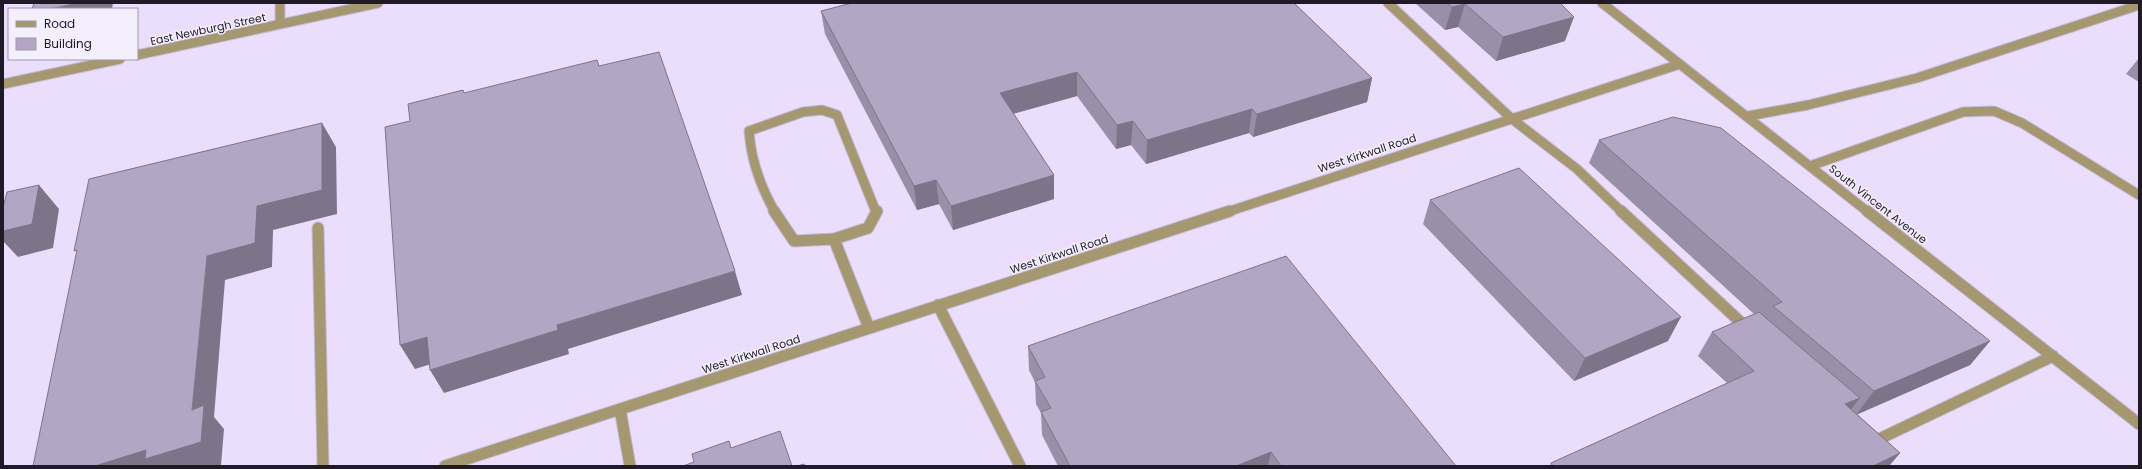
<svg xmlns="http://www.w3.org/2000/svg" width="2142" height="469" font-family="Poppins,sans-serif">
  <rect width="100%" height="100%" fill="#ebdefd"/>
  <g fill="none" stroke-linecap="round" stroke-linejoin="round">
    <g stroke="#c6bbd6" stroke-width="11">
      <path id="minor-far1" d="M 280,3 L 280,24
        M 1388,3 L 1512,119 L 1577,169 L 1622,212
        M 1602,3 L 1868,212
        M 137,55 L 378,3
        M 3,84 L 120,59
        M 1748,116 L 1808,105 L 1917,78 L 2139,5
        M 1810,166 L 1963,112 L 1994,111 L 2022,123 L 2139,195
        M 775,212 C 760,186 751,160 749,131 L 803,112 L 822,110 L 837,115 L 876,212
        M 1227,212 L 1680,64"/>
    </g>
    <g stroke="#c6bbd6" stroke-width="13">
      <path id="minor" d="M 774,211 L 794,241 L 834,239
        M 1621,211 L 1748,329
        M 1867,211 L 2139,424
        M 318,228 L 323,466
        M 834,239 L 869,328
        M 834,239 L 868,228 L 877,211
        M 938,305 L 1020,466
        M 620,409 L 630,466
        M 1872,439 L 1875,441 L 2053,356
        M 445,466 L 1230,211"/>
    </g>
    <use href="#minor-far1" stroke="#a59871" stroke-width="9"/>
    <use href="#minor" stroke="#a59871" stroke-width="11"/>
  </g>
  <path fill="#9a8fa9" d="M 850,3 L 1294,3 L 1372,78 L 1367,102 L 1253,137 L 1249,133 L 1146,164 L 1131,145 L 1116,149 L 1077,96 L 1013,114 L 1054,199 L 953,230 L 939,204 L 917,210 L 825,34 L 821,11 L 850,4 Z
    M 1415,3 L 1560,3 L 1565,41 L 1496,61 L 1458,27 L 1445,30 Z
    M 2139,58 L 2139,82 L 2126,74 Z
    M 1599,140 L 1990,341 L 1970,365 L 1857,414 L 1900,453 L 1889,466 L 1550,466 L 1551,463 L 1727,383 L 1698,356 L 1712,332 L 1754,314 L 1589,163 Z
    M 1430,200 L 1668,341 L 1574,381 L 1423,224 Z
    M 1028,346 L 1456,466 L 1058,466 L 1042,435 L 1041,413 L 1036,404 L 1035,382 L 1029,370 Z"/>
  <path fill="#7d7489" d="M 78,3 L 113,3 L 112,9 L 50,9 Z
    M 1465,4 L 1458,27 L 1445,30 L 1452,7 Z
    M 1574,17 L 1565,41 L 1496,61 L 1503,37 Z
    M 1077,72 L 1077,96 L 1001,117 L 1000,93 Z
    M 1372,78 L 1367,102 L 1253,137 L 1257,114 Z
    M 1252,109 L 1249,133 L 1146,164 L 1147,140 Z
    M 1133,121 L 1131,145 L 1116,149 L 1117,125 Z
    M 322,123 L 336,147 L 337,214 L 273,230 L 272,267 L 225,280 L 214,417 L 224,429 L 221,465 L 219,466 L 95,466 L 192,410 L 207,256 L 257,206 Z
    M 1054,175 L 1054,199 L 953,230 L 951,206 Z
    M 936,180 L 939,204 L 917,210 L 914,186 Z
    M 39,185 L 59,209 L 53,248 L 18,257 L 3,241 L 3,231 Z
    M 735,271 L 742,295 L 568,349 L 569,354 L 444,393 L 430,370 L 557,325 Z
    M 1681,317 L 1668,341 L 1574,381 L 1585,358 Z
    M 427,337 L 441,361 L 415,369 L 400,345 Z
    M 1990,341 L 1970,365 L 1856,415 L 1874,391 Z
    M 1860,398 L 1842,421 L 1845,404 Z
    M 1271,452 L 1268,466 L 1236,466 Z
    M 1900,453 L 1889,466 L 1873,466 Z"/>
  <path fill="#b3a6c4" stroke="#7d7489" d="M 34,3 L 78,3 L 50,9 L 32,9 Z
    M 852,3 L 1294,3 L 1372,78 L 1257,114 L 1252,109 L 1147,140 L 1133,121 L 1117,125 L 1077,72 L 1000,93 L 1054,175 L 951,206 L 936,180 L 914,186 L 821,11 Z
    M 1447,3 L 1560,3 L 1574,17 L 1503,37 L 1465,4 L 1452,7 Z
    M 659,52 L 735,271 L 557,325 L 558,330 L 430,370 L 427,337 L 400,345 L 385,127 L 410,121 L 408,104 L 463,90 L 464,93 L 597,60 L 599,66 Z
    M 1673,117 L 1721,128 L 1990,341 L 1874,391 L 1773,306 L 1782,302 L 1599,140 Z
    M 322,123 L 322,190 L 257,206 L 255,243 L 207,256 L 192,410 L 204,405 L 201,442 L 145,459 L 146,450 L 95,466 L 33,466 L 77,250 L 74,251 L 89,179 Z
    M 1519,168 L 1681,317 L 1585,358 L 1430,200 Z
    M 39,185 L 32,224 L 3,231 L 3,207 L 7,192 Z
    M 1286,256 L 1456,466 L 1281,466 L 1271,452 L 1236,466 L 1070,466 L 1041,412 L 1051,408 L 1035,381 L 1045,377 L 1028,346 Z
    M 1759,312 L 1860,398 L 1845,404 L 1900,453 L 1873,466 L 1553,466 L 1551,463 L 1754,371 L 1712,332 Z
    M 780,431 L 792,466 L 683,466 L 694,462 L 692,454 L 729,441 L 731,448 Z
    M 804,464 L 805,466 L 797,466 Z"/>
  <g text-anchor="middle" stroke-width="3" stroke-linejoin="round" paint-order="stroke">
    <g font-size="11" fill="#1f1a25" stroke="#f4effc">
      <text transform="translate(208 29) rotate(-12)" y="4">East Newburgh Street</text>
      <text transform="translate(1367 153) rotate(-18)" y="4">West Kirkwall Road</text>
      <text transform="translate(1878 204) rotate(38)" y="4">South Vincent Avenue</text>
      <text transform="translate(1059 254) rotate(-18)" y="4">West Kirkwall Road</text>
      <text transform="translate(751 354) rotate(-18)" y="4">West Kirkwall Road</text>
    </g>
  </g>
  <rect width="2142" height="469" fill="none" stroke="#1f1a25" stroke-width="8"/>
  <rect x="8" y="8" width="130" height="52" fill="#f4effc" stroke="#9f9aa6"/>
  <rect x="16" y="21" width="20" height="6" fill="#a59871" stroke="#9f9aa6"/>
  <text x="44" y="28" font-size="12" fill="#1f1a25">Road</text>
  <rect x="16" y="38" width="20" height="12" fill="#b3a6c4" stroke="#9f9aa6"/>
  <text x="44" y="48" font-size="12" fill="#1f1a25">Building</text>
</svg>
